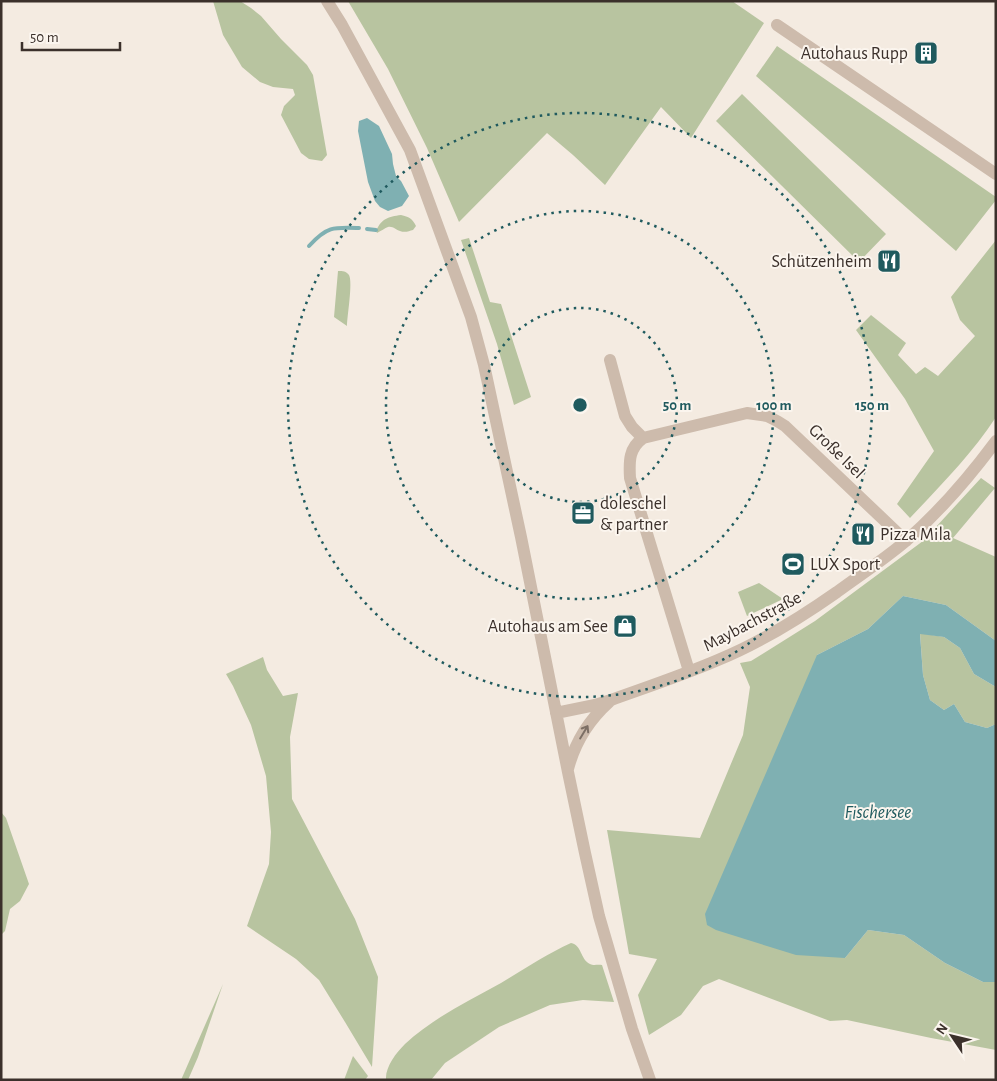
<svg xmlns="http://www.w3.org/2000/svg" width="997" height="1081" font-family="'Alegreya Sans',sans-serif">
  <rect width="100%" height="100%" fill="#f4ebe1"/>
  <path fill="#b8c4a0" d="M 213,1 L 240,1 L 251,8 L 261,16 L 281,39 L 307,65 L 313,75 L 327,155 L 322,161 L 309,159 L 301,153 L 281,115 L 284,106 L 295,95 L 293,89 L 273,87 L 260,82 L 242,67 L 223,35 Z
    M 348,1 L 732,1 L 764,23 L 691,138 L 661,107 L 605,185 L 573,155 L 547,133 L 459,222 L 427,148 L 388,69 Z
    M 777,46 L 996,197 L 996,200 L 956,251 L 756,76 Z
    M 742,94 L 886,234 L 859,262 L 716,121 Z
    M 401,215 C 409,217 412,218 416,226 L 413,230 C 409,231 405,233 400,231 C 396,230 393,226 388,227 C 385,228 381,231 377,233 L 376,231 C 382,218 388,217 401,215 Z
    M 469,238 L 490,302 L 501,304 L 531,397 L 514,405 L 497,344 L 461,240 Z
    M 996,240 L 996,417 C 972,454 940,486 910,518 L 897,504 L 934,451 L 905,399 L 856,330 L 871,315 L 906,343 L 898,355 L 916,374 L 925,367 L 938,376 L 975,336 L 960,320 L 951,297 Z
    M 338,271 C 343,271 346,271 349,275 C 353,282 347,317 347,326 L 334,317 Z
    M 981,478 L 995,488 L 953,538 L 996,557 L 996,641 L 946,605 L 903,596 L 868,629 L 817,655 L 845,958 L 868,930 L 904,935 L 945,963 L 983,982 L 996,982 L 996,1050 L 931,1038 L 847,1020 L 830,1021 L 719,979 L 703,986 L 681,1015 L 649,1035 L 638,995 L 657,959 L 629,954 L 607,830 L 700,838 L 743,735 L 750,687 L 740,663 L 751,661 L 815,621 L 923,541 Z
    M 759,583 L 783,599 L 747,616 L 738,592 Z
    M 920,633 L 944,637 L 960,648 L 974,674 L 996,687 L 996,724 L 987,728 L 965,722 L 954,704 L 944,710 L 930,700 L 923,675 Z
    M 263,657 L 267,670 L 283,696 L 298,693 L 290,737 L 292,799 L 355,919 L 378,977 L 372,1067 L 345,1022 L 319,980 L 296,959 L 247,926 L 269,864 L 271,832 L 266,776 L 251,725 L 233,686 L 226,674 Z
    M 1,812 L 6,818 L 29,884 L 20,901 L 10,909 L 5,931 L 1,935 Z
    M 571,943 C 582,945 580,959 590,964 C 594,966 597,964 602,965 L 614,1002 L 583,1000 L 550,1005 L 499,1027 L 445,1063 L 431,1080 L 386,1080 C 385,1067 396,1053 405,1044 C 433,1018 468,1001 501,983 C 524,969 547,954 571,943 Z
    M 223,984 L 198,1057 L 188,1080 L 181,1080 Z
    M 353,1056 L 368,1076 L 365,1080 L 344,1080 Z"/>
  <path fill="#7fb0b2" d="M 367,118 L 379,126 L 392,154 L 393,164 L 396,176 L 401,181 L 409,196 L 402,206 L 388,211 L 380,207 L 375,201 L 368,182 L 358,131 L 359,121 Z
    M 903,596 L 946,605 L 996,641 L 996,687 L 974,674 L 960,648 L 944,637 L 920,634 L 923,675 L 930,700 L 944,710 L 954,704 L 965,722 L 987,728 L 996,724 L 996,982 L 983,982 L 945,963 L 904,935 L 868,930 L 845,958 L 796,955 L 716,930 L 707,925 L 705,914 L 817,655 L 868,629 Z"/>
  <g fill="none" stroke-linecap="round" stroke-linejoin="round">
    <path stroke="#7fb0b2" stroke-width="4" d="M 367,229 L 376,230
      M 309,246 C 327,226 334,227 359,228"/>
    <path stroke="#cdbbac" stroke-width="12" d="M 327,1 L 342,25 L 410,150 L 471,317 L 484,365 L 521,537 L 568,772 L 585,853 L 599,916 L 632,1029 L 650,1080
      M 777,25 L 996,174
      M 610,360 L 625,416 L 632,427 L 643,438
      M 689,671 L 630,478 C 629,461 629,448 643,438 L 747,413 L 767,416 L 777,421 L 785,426 L 906,541
      M 556,713 L 595,705 L 611,700 C 647,687 683,675 718,660 C 760,643 800,618 837,592 C 860,575 885,559 907,540 C 940,511 970,476 996,441
      M 568,769 C 575,742 589,720 609,702"/>
  </g>
  <defs><path id="oneway-shaft" d="M-6 0H5M1.5-3L5.5 0L1.5 3" fill="none" stroke-width="1.6" stroke-linecap="round" stroke-linejoin="round" transform="scale(1.25)"/></defs>
  <use stroke="#7d6f65" href="#oneway-shaft" transform="translate(584 732) rotate(-59)"/>
  <g fill="none" stroke="#1f5a5e" stroke-width="2.5" stroke-dasharray="2.5 5">
    <circle cx="580" cy="405" r="97"/>
    <circle cx="580" cy="405" r="194"/>
    <circle cx="580" cy="405" r="292"/>
  </g>
  <defs>
    <g id="building-square" transform="scale(1.25)"><rect x="-9" y="-9" width="18" height="18" rx="4" fill="#1f5a5e" stroke="#fbf5ee"/><path d="M-4-6H4V6H1V3H-1V6H-4ZM-2.5-4.3h1.7v1.8h-1.7ZM.8-4.3h1.7v1.8H.8ZM-2.5-1h1.7V.8h-1.7ZM.8-1h1.7V.8H.8Z" fill="#fff"/></g>
    <g id="restaurant-square" transform="scale(1.25)"><rect x="-9" y="-9" width="18" height="18" rx="4" fill="#1f5a5e" stroke="#fbf5ee"/><path d="M-5-6h1v4h1v-4h1v4h1v-4h1v5L-1.5 .5V6h-2V.5L-5-1ZM5-6V6H3V1.5H1.5Q1.5-4 5-6Z" fill="#fff"/></g>
    <g id="office-square" transform="scale(1.25)"><rect x="-9" y="-9" width="18" height="18" rx="4" fill="#1f5a5e" stroke="#fbf5ee"/><path d="M-6-3h4V-5.5h4V-3h4V5H-6ZM-1-4.5V-3h2v-1.5ZM-6 0V1H6V0Z" fill="#fff"/></g>
    <g id="stadium-square" transform="scale(1.25)"><rect x="-9" y="-9" width="18" height="18" rx="4" fill="#1f5a5e" stroke="#fbf5ee"/><path d="M0-5a6.5 5 0 1 0 0 10a6.5 5 0 1 0 0-10ZM-3.5-1.8h7v3.6h-7Z" fill="#fff"/></g>
    <g id="shop-square" transform="scale(1.25)"><rect x="-9" y="-9" width="18" height="18" rx="4" fill="#1f5a5e" stroke="#fbf5ee"/><path d="M-5-2.5h2.3a2.7 3.5 0 0 1 5.4 0H5L5.5 6h-11ZM-1.5-2.5h3a1.5 2.3 0 0 0-3 0Z" fill="#fff"/></g>
  </defs>
  <g fill-rule="evenodd">
    <use href="#building-square" x="926" y="53"/>
    <use href="#restaurant-square" x="889" y="261"/>
    <use href="#office-square" x="583" y="513"/>
    <use href="#restaurant-square" x="863" y="534"/>
    <use href="#stadium-square" x="793" y="564"/>
    <use href="#shop-square" x="625" y="626"/>
  </g>
  <g text-anchor="middle" stroke-width="4" stroke-linejoin="round" paint-order="stroke">
    <g font-size="18" fill="#3b302b" stroke="#fbf5ee" text-anchor="end">
      <text x="908" y="59">Autohaus Rupp</text>
      <text x="872" y="267">Schützenheim</text>
      <text x="600" y="509" text-anchor="start">doleschel<tspan x="600" dy="21">&amp; partner</tspan></text>
      <text x="880" y="540" text-anchor="start">Pizza Mila</text>
      <text x="810" y="570" text-anchor="start">LUX Sport</text>
      <text x="608" y="632">Autohaus am See</text>
    </g>
    <g font-size="18" fill="#3b302b" stroke="#fbf5ee">
      <text transform="translate(837 451) rotate(44)" y="6">Große Isel</text>
      <text transform="translate(752 621) rotate(-28)" y="6">Maybachstraße</text>
    </g>
    <g font-size="19" font-style="italic" fill="#1f5a5e" stroke="#fbf5ee">
      <text x="878" y="818">Fischersee</text>
    </g>
  </g>
  <circle cx="580" cy="405" r="8" fill="#1f5a5e" stroke="#fbf5ee" stroke-width="2.5"/>
  <g font-size="15" text-anchor="middle" font-weight="bold" fill="#1f5a5e" stroke="#fbf5ee" stroke-width="4" stroke-linejoin="round" paint-order="stroke">
    <text x="677" y="410">50 m</text>
    <text x="774" y="410">100 m</text>
    <text x="872" y="410">150 m</text>
  </g>
  <rect width="997" height="1081" fill="none" stroke="#3b302b" stroke-width="5"/>
  <g transform="translate(952 1036) rotate(305)" stroke="#fbf5ee" stroke-width="4" paint-order="stroke">
  <path d="M0-4L9 19L0 12L-9 19Z" fill="#3b302b"/>
  <text y="-8" font-size="14" font-weight="bold" text-anchor="middle" fill="#3b302b">N</text>
  </g>
  <path d="M22 42v8h98v-8" fill="none" stroke="#3b302b" stroke-width="2.5"/>
  <text x="30" y="42" font-size="15" fill="#3b302b" stroke="#fbf5ee" stroke-width="4" paint-order="stroke">50 m</text>
</svg>
